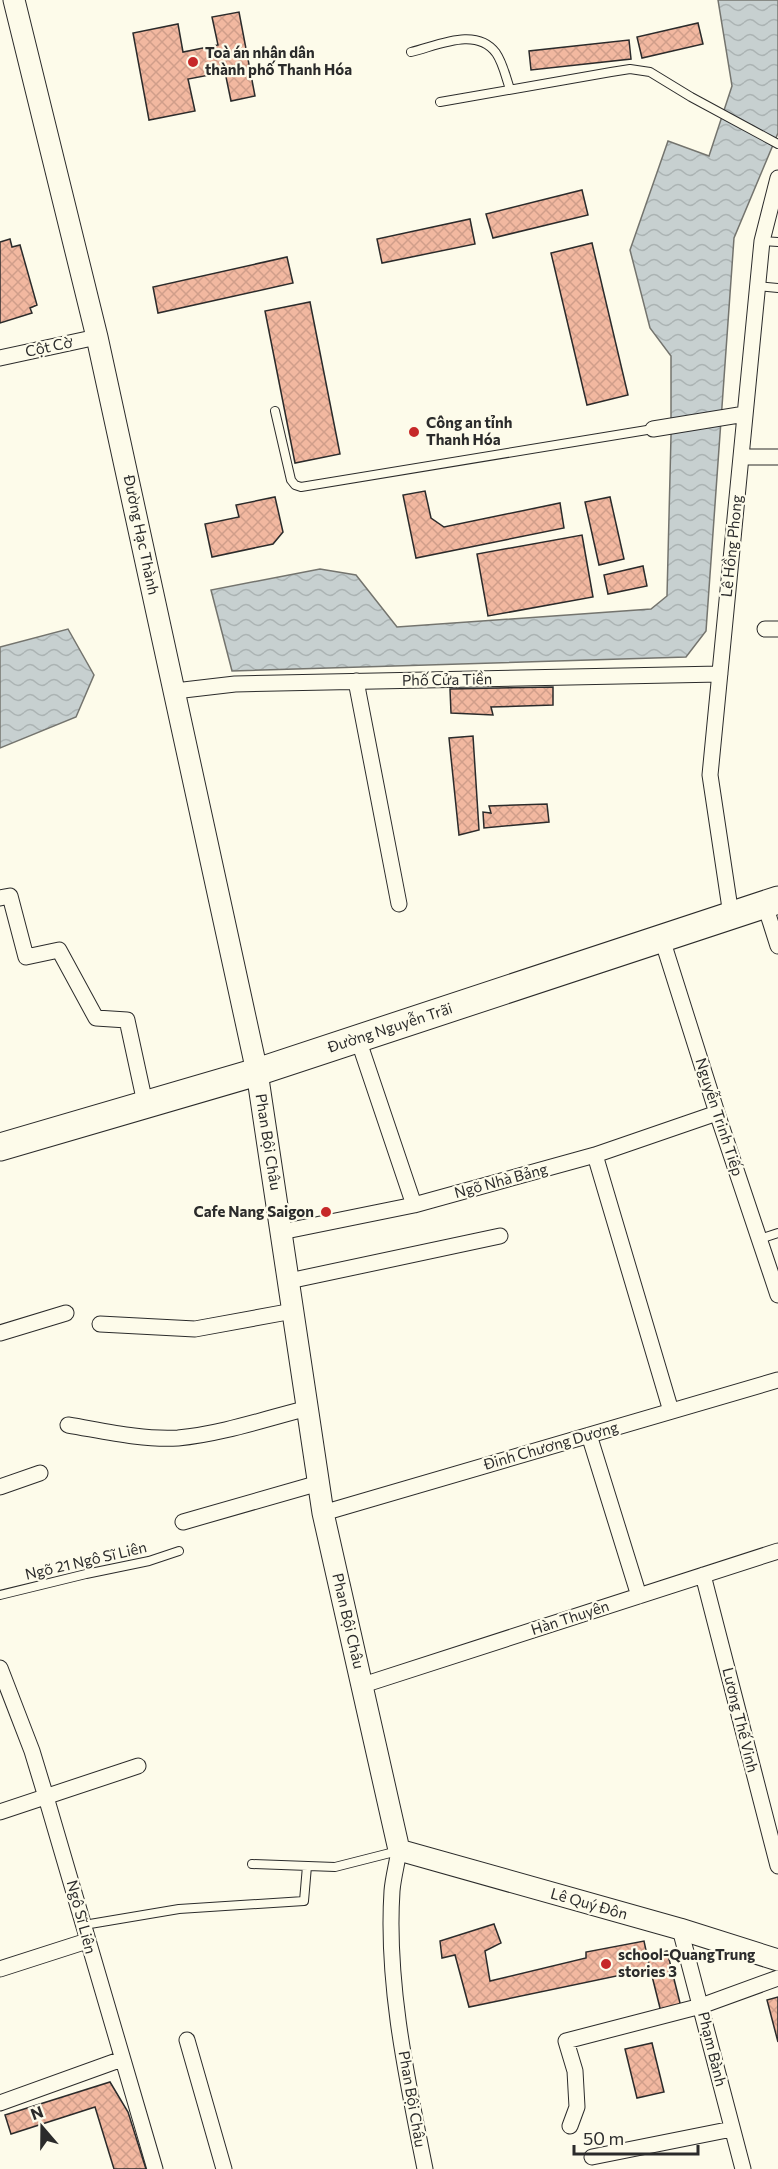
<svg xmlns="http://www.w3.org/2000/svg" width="778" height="2169" font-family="Commissioner,sans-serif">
  <defs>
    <pattern id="water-waves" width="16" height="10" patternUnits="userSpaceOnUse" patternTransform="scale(1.5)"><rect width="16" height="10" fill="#c7d0d0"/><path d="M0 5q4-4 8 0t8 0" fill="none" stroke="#abb3b3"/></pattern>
    <pattern id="building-cross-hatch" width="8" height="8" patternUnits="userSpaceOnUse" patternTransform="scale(1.5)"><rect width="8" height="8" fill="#f2b8a0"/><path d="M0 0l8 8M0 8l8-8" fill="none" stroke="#d09e8a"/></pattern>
  </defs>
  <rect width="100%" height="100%" fill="#fdfbea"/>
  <path fill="url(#water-waves)" stroke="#74746e" stroke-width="1.5" d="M 718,0 L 778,0 L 778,133 L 734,238 L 706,631 L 686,657 L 232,671 L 211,590 L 320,569 L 356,575 L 397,627 L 651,609 L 667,596 L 671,436 L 671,356 L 650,328 L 630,250 L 668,141 L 709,156 L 732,86 Z
    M 68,629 L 94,675 L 76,717 L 0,748 L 0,647 Z"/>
  <path fill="url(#building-cross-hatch)" stroke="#2b2b2b" stroke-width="1.5" d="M 239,12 L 255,96 L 231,101 L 225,72 L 188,79 L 195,111 L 149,120 L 133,33 L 178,24 L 183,52 L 218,45 L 212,17 Z
    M 698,23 L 703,44 L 642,58 L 637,37 Z
    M 629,40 L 631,59 L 531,70 L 529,51 Z
    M 582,190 L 588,215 L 493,238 L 486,214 Z
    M 470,219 L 475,244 L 382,263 L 377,239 Z
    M 10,239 L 12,247 L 20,245 L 37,305 L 30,308 L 32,313 L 0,323 L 0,242 Z
    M 592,243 L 628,395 L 587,405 L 551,253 Z
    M 287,257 L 293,283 L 158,313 L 153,287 Z
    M 310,302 L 340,454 L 295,463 L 265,311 Z
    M 425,491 L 431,518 L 444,527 L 560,503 L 564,528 L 416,558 L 403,495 Z
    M 275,497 L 283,532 L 273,544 L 212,557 L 205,524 L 239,517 L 236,505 Z
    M 610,497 L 624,559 L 599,565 L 585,502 Z
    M 582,535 L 593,597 L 488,616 L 477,554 Z
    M 643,566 L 647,586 L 608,594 L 604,575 Z
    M 553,687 L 553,705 L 491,707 L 493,715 L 451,713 L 450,689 Z
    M 473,736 L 479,830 L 459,835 L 449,738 Z
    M 547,804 L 549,822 L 484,828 L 483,812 L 491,813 L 489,806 Z
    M 494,1924 L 501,1943 L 485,1951 L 490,1981 L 586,1958 L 586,1952 L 644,1941 L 650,1969 L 469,2007 L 455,1955 L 442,1958 L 440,1941 Z
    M 667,1951 L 681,2007 L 661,2012 L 647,1956 Z
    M 778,1997 L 778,2042 L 767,2000 Z
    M 652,2043 L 664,2092 L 637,2098 L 625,2049 Z
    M 110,2082 L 128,2112 L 146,2169 L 114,2169 L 95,2107 L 11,2134 L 5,2115 Z"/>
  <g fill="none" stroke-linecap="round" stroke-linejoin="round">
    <g stroke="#2b2b2b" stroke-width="10">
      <path id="lane" d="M 411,52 C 437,46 476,26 496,53 C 503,63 506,78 510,89
        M 440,102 L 611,72 L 630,69 L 650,72 L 691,97 L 778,144
        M 762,241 L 778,242
        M 758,286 L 778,288
        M 275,411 L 291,480 L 295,485 L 301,487 L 653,429
        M 760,1239 L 778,1233
        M 0,1595 L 86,1574 L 149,1561 L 179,1551
        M 252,1864 L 335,1867 L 398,1851
        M 84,1925 L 179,1909 L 304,1901 L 307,1866"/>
    </g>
    <g stroke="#2b2b2b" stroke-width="17">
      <path id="street" d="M 0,358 L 97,337
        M 653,429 L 745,414
        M 741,457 L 778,457
        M 765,629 L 778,629
        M 356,681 L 399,904
        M 175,691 L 235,684 L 720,674
        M 0,898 L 10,896 L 26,957 L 59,950 L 96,1018 L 127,1020 L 145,1103
        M 765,905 L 778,946
        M 731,915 L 710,775 L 762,241 L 778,178
        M 662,939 L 717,1113 L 778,1295
        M 358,1039 L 414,1205
        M 595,1155 L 671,1411
        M 281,1232 L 414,1205 L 595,1155 L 717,1113
        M 289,1281 L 500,1236
        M 100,1324 L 195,1329 L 293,1311
        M 0,1333 L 66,1313
        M 68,1425 C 104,1431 141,1440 178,1438 C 221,1434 265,1419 308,1408
        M 589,1435 L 639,1596
        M 0,1487 L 40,1473
        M 323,1513 L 778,1380
        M 183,1522 L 319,1483
        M 703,1575 L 778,1866
        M 0,1668 L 32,1751 L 46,1797 L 155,2169
        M 363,1685 L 778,1551
        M 0,1812 L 138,1766
        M 399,1850 C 397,1864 393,1878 392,1891 C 386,1983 407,2079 425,2169
        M 680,1929 L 743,2169
        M 0,1969 L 87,1941
        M 187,2040 L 224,2169
        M 0,2103 L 122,2059
        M 570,2126 L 577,2107 L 575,2071 L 566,2041 L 701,2006 L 778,1978
        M 592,2157 L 732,2129"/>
    </g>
    <g stroke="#2b2b2b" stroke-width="23">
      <path id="secondary" d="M 14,0 L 97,337 L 257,1072 L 323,1513 L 399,1850 L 680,1929 L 778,1960"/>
    </g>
    <g stroke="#2b2b2b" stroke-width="29">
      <path id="highway" d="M 0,1147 L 257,1072 L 778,900"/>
    </g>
    <use href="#lane" stroke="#fdfbea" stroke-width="8"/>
    <use href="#street" stroke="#fdfbea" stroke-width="15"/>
    <use href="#secondary" stroke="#fdfbea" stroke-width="21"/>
    <use href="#highway" stroke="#fdfbea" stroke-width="27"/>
  </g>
  <g fill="#c62828" stroke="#fdfbea" stroke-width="2">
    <circle cx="193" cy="62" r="6"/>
    <circle cx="414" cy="432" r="6"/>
    <circle cx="326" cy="1212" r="6"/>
    <circle cx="606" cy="1964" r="6"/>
  </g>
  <g text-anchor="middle" stroke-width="4.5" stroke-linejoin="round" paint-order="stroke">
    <g font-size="15" font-weight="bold" fill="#2b2b2b" stroke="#fdfbea" text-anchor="start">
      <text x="205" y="58">Toà án nhân dân<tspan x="205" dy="17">thành phố Thanh Hóa</tspan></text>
      <text x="426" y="428">Công an tỉnh<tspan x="426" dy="17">Thanh Hóa</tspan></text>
      <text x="314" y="1217" text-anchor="end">Cafe Nang Saigon</text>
      <text x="618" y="1960">school-QuangTrung<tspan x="618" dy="17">stories 3</tspan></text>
    </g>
    <g font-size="15" fill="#2b2b2b" stroke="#fdfbea">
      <text transform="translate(49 347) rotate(-12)" y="5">Cột Cờ</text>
      <text transform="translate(141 535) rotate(78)" y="5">Đường Hạc Thành</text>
      <text transform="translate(732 546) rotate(-84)" y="5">Lê Hồng Phong</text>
      <text transform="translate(447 680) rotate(-1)" y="5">Phố Cửa Tiền</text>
      <text transform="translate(390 1028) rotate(-18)" y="5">Đường Nguyễn Trãi</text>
      <text transform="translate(719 1117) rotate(72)" y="5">Nguyễn Trinh Tiếp</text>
      <text transform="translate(268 1142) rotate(81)" y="5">Phan Bội Châu</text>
      <text transform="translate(501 1181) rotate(-15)" y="5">Ngõ Nhà Bảng</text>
      <text transform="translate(551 1446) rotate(-16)" y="5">Đinh Chương Dương</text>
      <text transform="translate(86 1561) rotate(-13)" y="5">Ngõ 21 Ngô Sĩ Liên</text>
      <text transform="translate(570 1618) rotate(-18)" y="5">Hàn Thuyên</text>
      <text transform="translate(348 1621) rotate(77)" y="5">Phan Bội Châu</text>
      <text transform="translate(740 1720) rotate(76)" y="5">Lương Thế Vinh</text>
      <text transform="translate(589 1904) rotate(16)" y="5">Lê Quý Đôn</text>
      <text transform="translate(81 1917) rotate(75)" y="5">Ngô Sĩ Liên</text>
      <text transform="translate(712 2049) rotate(76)" y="5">Phạm Bành</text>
      <text transform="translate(412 2099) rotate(80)" y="5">Phan Bội Châu</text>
    </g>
  </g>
  <g transform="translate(42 2127) rotate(340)" stroke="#fdfbea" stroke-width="4.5" paint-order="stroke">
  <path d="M0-4.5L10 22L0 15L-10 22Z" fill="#2b2b2b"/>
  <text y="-9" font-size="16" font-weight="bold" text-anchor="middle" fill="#2b2b2b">N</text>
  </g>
  <path d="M574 2145v9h124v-9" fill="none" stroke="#2b2b2b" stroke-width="3"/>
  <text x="583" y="2145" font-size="18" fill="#2b2b2b" stroke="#fdfbea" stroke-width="4.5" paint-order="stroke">50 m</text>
</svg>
